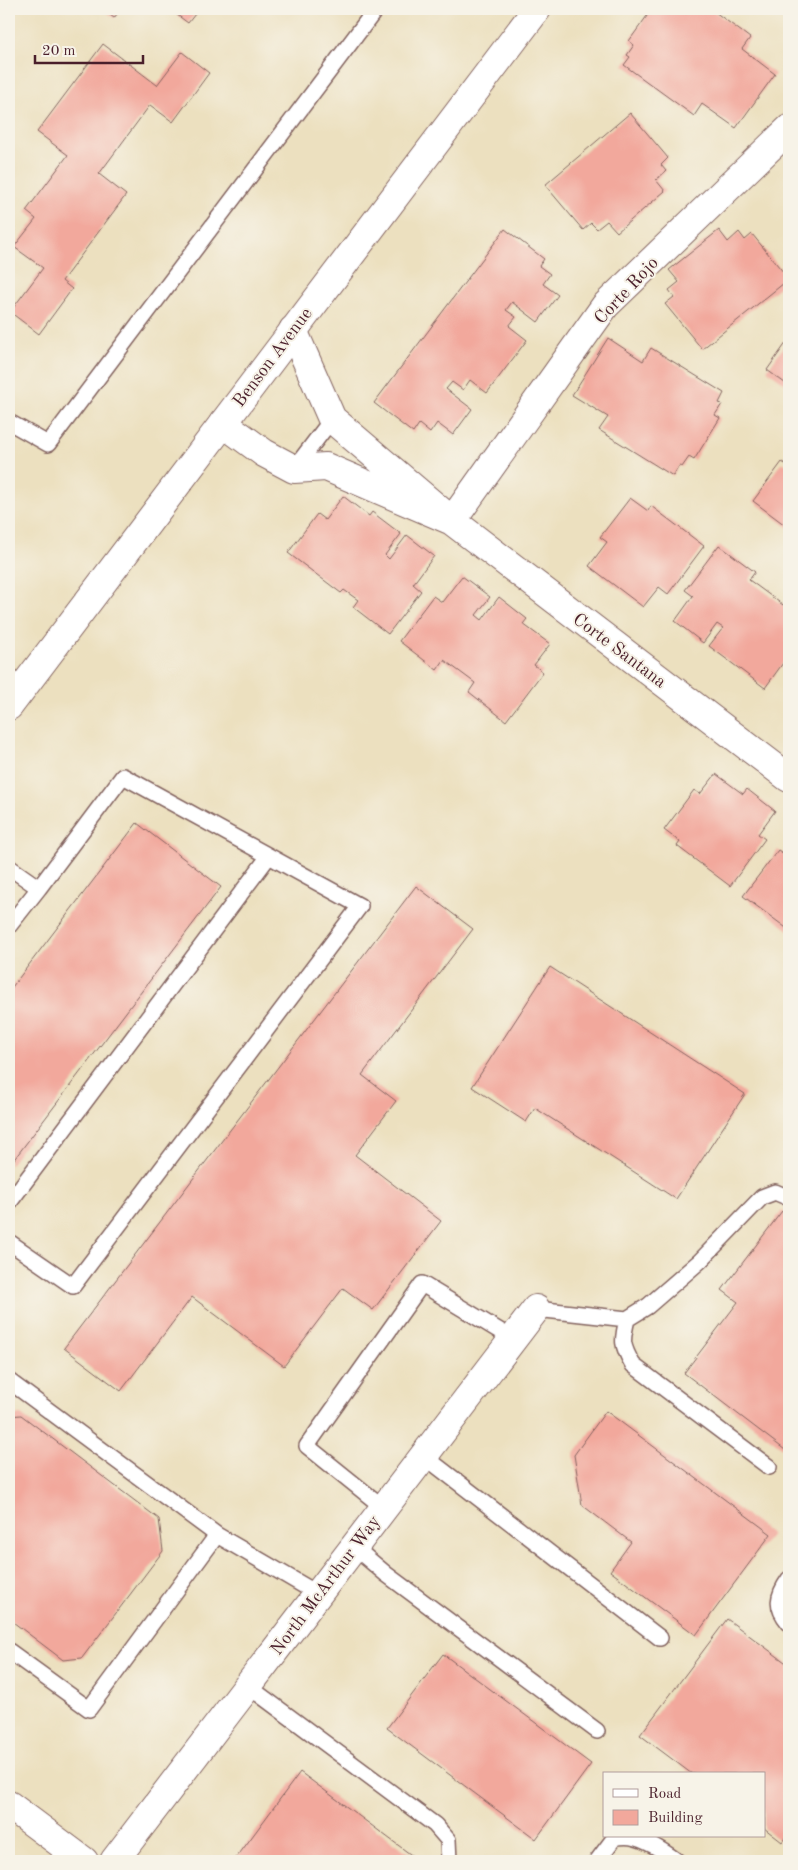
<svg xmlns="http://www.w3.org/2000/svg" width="798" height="1870" font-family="'Old Standard TT',serif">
  <rect width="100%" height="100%" fill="#f7f3e8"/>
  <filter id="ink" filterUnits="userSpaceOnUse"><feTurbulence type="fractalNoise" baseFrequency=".02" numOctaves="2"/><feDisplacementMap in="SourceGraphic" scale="10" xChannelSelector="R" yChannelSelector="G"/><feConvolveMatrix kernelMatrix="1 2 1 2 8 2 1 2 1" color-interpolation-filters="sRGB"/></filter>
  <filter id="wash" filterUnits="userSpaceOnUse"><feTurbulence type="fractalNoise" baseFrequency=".0096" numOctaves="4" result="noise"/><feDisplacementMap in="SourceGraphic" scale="20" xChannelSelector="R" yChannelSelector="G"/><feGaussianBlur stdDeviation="1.12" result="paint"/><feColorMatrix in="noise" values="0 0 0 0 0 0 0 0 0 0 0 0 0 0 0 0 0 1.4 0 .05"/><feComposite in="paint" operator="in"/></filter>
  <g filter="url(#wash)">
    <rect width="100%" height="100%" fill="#ece0bf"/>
    <g id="blocks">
      <path fill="#f2a89c" d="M 102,9 L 121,9 L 114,18 Z
        M 169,9 L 199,9 L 188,23 Z
        M 652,9 L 711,9 L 750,38 L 742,49 L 775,74 L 736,128 L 702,104 L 694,116 L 624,65 L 630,57 L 627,55 L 634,45 L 629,41 Z
        M 103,44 L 157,85 L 182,52 L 209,73 L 173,122 L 150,105 L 99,174 L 126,195 L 62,281 L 72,289 L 39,334 L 10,312 L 43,268 L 14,247 L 36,219 L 26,211 L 68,155 L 37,132 Z
        M 630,113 L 668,158 L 661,165 L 666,171 L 656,180 L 665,191 L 617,232 L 607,221 L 597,229 L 591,223 L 583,230 L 545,185 Z
        M 505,229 L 544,259 L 539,266 L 550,274 L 543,284 L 558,295 L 538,322 L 512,302 L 506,310 L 516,317 L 509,326 L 527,340 L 487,393 L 470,380 L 463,390 L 452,382 L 446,389 L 472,409 L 453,435 L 437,423 L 430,433 L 419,424 L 413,433 L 374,403 Z
        M 719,230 L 728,242 L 739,232 L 745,240 L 752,234 L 789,279 L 702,349 L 665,304 L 674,297 L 669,290 L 679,282 L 669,270 Z
        M 608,338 L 643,361 L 651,348 L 724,393 L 719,403 L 722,404 L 715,415 L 720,418 L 694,460 L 689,457 L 682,467 L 679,466 L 673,476 L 599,430 L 608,417 L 572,395 Z
        M 789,339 L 789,386 L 767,370 Z
        M 782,462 L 789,466 L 789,528 L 753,501 Z
        M 343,496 L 369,516 L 372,512 L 401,534 L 385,555 L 389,559 L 407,535 L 434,556 L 413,584 L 421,591 L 388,634 L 353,607 L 358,600 L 344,590 L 341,593 L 288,553 L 317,514 L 325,520 Z
        M 630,498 L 648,511 L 651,506 L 704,546 L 668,594 L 659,587 L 643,607 L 589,566 L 607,542 L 600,537 Z
        M 719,545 L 755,572 L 749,580 L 783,605 L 789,596 L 789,668 L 783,663 L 765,688 L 709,646 L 723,628 L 717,624 L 703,643 L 675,621 L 693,596 L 685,590 Z
        M 462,576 L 490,597 L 476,615 L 482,620 L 499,597 L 527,619 L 523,624 L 550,644 L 534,665 L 543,672 L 506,721 L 469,692 L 475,683 L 444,660 L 437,670 L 399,641 L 433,596 L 442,602 Z
        M 716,774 L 743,794 L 747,789 L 775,811 L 758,834 L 765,839 L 730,886 L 677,846 L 680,842 L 664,830 L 694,790 L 700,794 Z
        M 137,823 L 221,887 L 9,1166 L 9,991 Z
        M 789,846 L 789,930 L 743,896 L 778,850 L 784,854 Z
        M 416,886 L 473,929 L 362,1075 L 396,1101 L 355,1155 L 441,1221 L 373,1310 L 343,1288 L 284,1366 L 192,1297 L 121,1391 L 64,1348 Z
        M 550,967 L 745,1094 L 676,1199 L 535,1108 L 526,1122 L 472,1087 Z
        M 782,1211 L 789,1216 L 789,1453 L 684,1373 L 738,1302 L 722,1290 Z
        M 606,1411 L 771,1534 L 696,1635 L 610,1571 L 631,1542 L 582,1505 L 574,1455 Z
        M 21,1415 L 159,1519 L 163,1551 L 82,1658 L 63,1660 L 9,1619 L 9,1416 Z
        M 727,1619 L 789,1665 L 789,1832 L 782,1842 L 764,1828 L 764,1774 L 692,1774 L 640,1735 Z
        M 443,1654 L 591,1764 L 536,1839 L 387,1728 Z
        M 300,1772 L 418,1860 L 417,1861 L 234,1861 Z"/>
    </g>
  </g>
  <g filter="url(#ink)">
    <use href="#blocks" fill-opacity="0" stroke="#83635f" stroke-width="1"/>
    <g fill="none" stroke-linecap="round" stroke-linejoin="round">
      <g stroke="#83635f" stroke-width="18">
        <path id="service" d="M 9,422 L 48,444 L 376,9
          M 294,469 L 332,419
          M 9,867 L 39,888 L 123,776 L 360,906 L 73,1286 L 9,1242
          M 9,926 L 39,888
          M 9,1203 L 269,856
          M 536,1309 L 627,1319 L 648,1306 L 700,1261 L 762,1197 L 775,1192 L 789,1198
          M 627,1319 C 622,1341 621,1344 633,1365 L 769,1467
          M 9,1381 L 217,1535 L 89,1709 L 9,1651
          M 424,1456 L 660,1638
          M 384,1508 L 307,1446 L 422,1284 L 513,1339
          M 217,1535 L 318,1594
          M 354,1547 L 386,1574 L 597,1731
          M 789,1579 C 777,1596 775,1607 789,1623
          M 248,1686 L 435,1825 L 448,1840 L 449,1861
          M 597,1861 L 615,1837 C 620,1837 626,1836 631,1837 C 647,1840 665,1852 677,1861"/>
      </g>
      <g stroke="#83635f" stroke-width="30">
        <path id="minor" d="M 293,330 L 332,419 L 452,521 L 605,306 L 789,129
          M 223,423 L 264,453 L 294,469 L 326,467 L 452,521 L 789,778
          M 114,1861 L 536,1309"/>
      </g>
      <g stroke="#83635f" stroke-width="30">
        <path id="tertiary" d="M 9,1805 L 84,1861"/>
      </g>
      <g stroke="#83635f" stroke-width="30">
        <path id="primary" d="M 9,706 L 537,9"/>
      </g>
      <use href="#service" stroke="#fff" stroke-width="15"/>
      <use href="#minor" stroke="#fff" stroke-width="28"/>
      <use href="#tertiary" stroke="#fff" stroke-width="28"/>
      <use href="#primary" stroke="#fff" stroke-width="28"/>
    </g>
  </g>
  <g text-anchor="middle" stroke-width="4" stroke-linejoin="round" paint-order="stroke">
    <g font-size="18" fill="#4a1f2b" stroke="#f7f3e8">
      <text transform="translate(626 290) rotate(-47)" y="6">Corte Rojo</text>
      <text transform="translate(272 357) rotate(-53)" y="6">Benson Avenue</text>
      <text transform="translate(620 650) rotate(37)" y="6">Corte Santana</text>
      <text transform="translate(325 1585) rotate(-53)" y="6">North McArthur Way</text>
    </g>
  </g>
  <rect width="798" height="1870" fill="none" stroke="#f7f3e8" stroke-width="30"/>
  <rect x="603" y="1772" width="162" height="65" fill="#f7f3e8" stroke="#b29e9c"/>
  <rect x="613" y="1789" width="25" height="8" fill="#ffffff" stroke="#b29e9c"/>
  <text x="648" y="1798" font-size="15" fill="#4a1f2b">Road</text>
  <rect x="613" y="1810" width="25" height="15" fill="#f2a89c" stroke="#b29e9c"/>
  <text x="648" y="1822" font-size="15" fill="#4a1f2b">Building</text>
  <path d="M35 55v8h108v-8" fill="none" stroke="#4a1f2b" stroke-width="2.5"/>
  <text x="42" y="55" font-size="15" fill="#4a1f2b" stroke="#f7f3e8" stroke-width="4" paint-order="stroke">20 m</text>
</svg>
